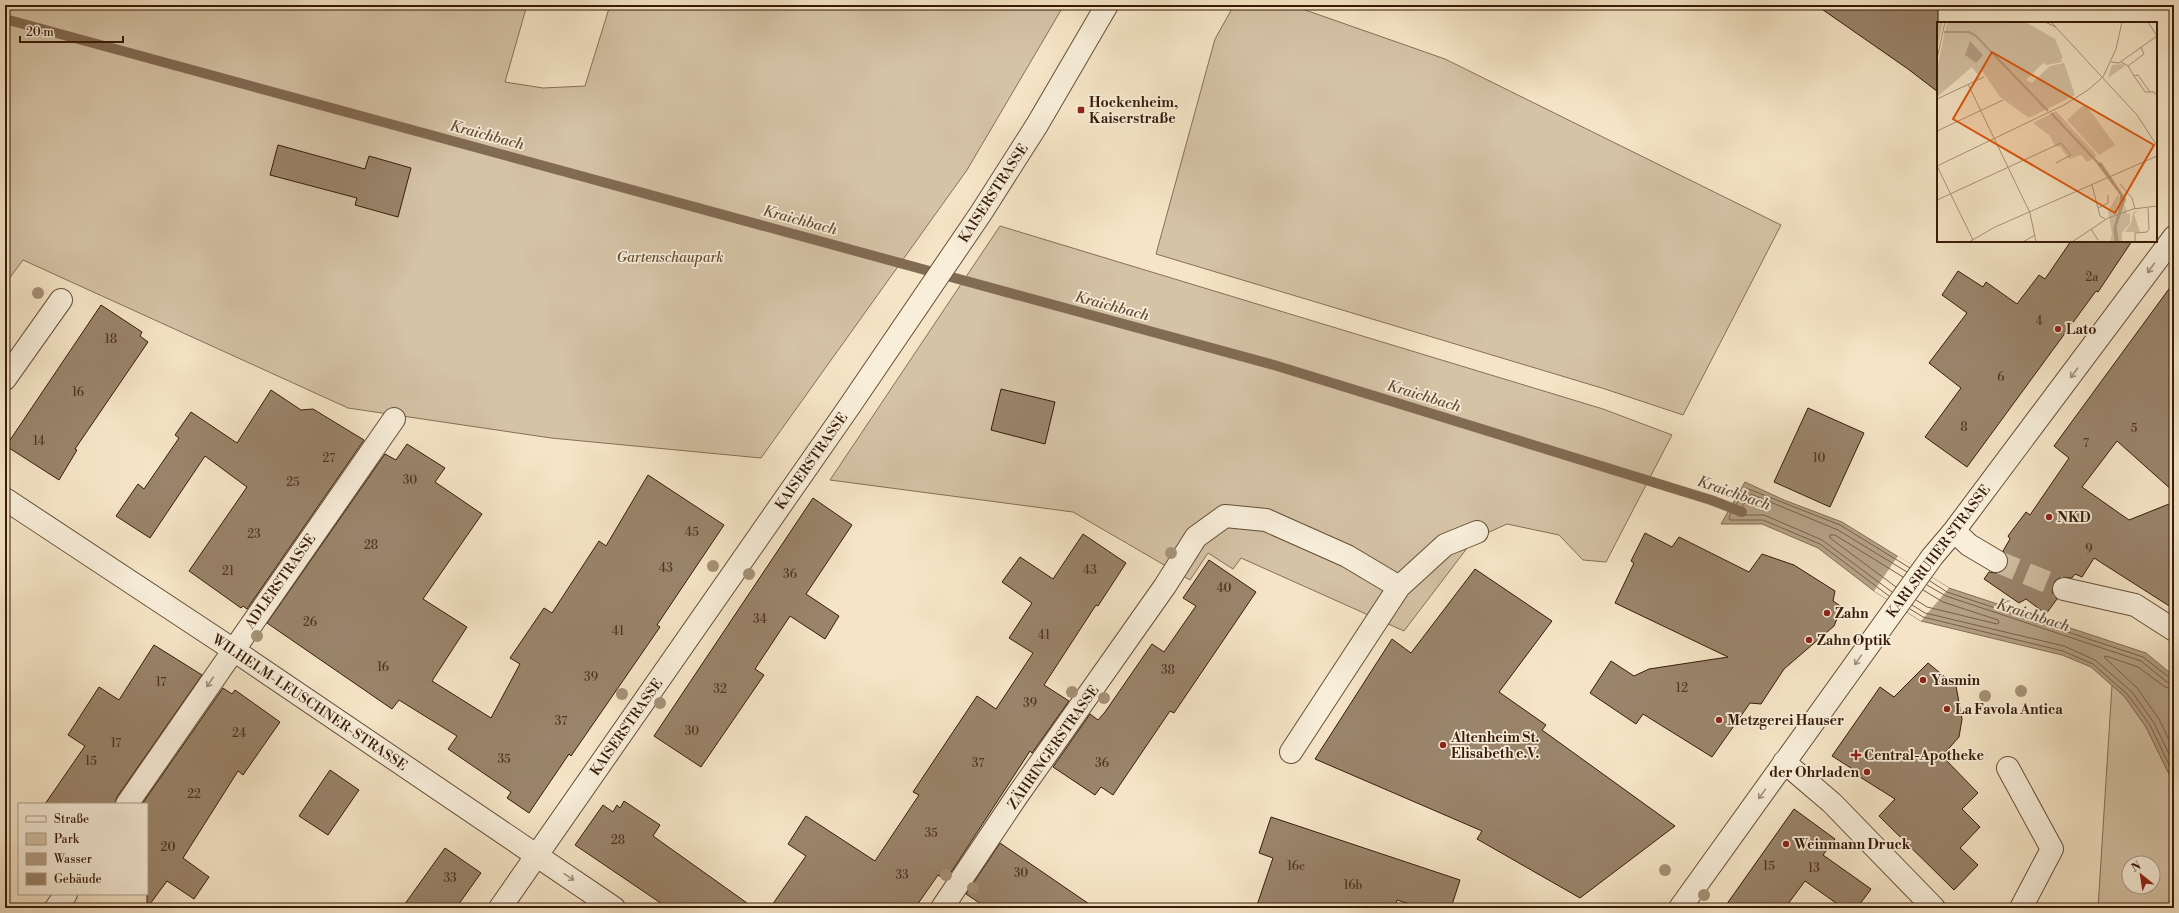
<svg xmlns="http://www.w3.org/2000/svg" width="2179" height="913" font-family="'Libre Bodoni',serif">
  <rect width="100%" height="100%" fill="#f5e5c6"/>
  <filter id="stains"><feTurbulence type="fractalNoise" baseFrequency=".005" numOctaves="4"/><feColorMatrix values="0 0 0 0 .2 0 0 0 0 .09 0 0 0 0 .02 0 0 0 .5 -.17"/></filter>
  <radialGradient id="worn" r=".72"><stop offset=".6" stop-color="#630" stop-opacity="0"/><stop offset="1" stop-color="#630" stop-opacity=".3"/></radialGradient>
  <path fill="#d5c3a6" stroke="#866f57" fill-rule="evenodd" d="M 5,5 L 527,5 L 505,82 L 543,88 L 585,86 L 610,5 L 1064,5 L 967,170 L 761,458 L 551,438 L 348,408 L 23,260 L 5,284 Z
    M 1234,5 L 1291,5 L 1445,59 L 1781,225 L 1683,415 L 1605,389 L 1156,254 L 1215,39 Z
    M 1000,226 L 1603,409 L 1672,435 L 1606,562 L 1583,560 L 1559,535 L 1507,524 L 1474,539 L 1404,631 L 1241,558 L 1233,569 L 1208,553 L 1190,580 L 1073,512 L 830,480 Z
    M 2112,685 L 2125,697 L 2146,727 L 2174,784 L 2174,908 L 2098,908 ZM 2129,863 L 2153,863 L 2153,887 L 2129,887 Z"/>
  <path fill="#b4a085" stroke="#826b53" d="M 1745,482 L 1784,500 L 1842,522 L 1949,588 L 2146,653 L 2174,676 L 2174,784 L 2146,727 L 2125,697 L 2091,667 L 2062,655 L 1921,621 L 1874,591 L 1818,548 L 1762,524 L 1721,524 Z"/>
  <path fill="#f5e5c6" d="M 1898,556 L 1949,588 L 1921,621 L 1874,591 Z"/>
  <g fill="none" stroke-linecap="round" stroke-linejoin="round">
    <path stroke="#765e46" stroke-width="1" d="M 1930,581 L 1947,592 L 2143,657 L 2170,678 L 2174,679
      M 1927,585 L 1946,596 L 2141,661 L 2167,682 L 2174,684
      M 1896,587 L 1830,538 L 1830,535 L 1835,535 L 1903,577
      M 1892,592 L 1822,540 L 1764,515 L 1740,515 L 1738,512 L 1751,494 L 1838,530 L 1907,572
      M 1889,596 L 1820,544 L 1763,520 L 1730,520 L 1729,517 L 1746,488 L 1840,525 L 1910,568
      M 1916,600 L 1927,607 L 1997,624 L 1999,623 L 1998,620 L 1943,602 L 1923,590
      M 1912,605 L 1925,613 L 2064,646 L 2095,660 L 2132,692 L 2154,723 L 2174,764
      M 1910,609 L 1923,617 L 2063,651 L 2093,664 L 2128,695 L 2150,725 L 2174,775
      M 2174,690 L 2165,687 L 2138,667 L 2106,656 L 2104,657 L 2137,688 L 2159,719 L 2174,750"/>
    <path stroke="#826b53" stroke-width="10" d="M 5,19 L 1274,365 L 1711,500 L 1742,512"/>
  </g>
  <path fill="#9a846b" stroke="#371b08" d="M 1816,5 L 1938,5 L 1938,92 L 1908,69 Z
    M 278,145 L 365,169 L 369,156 L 411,168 L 398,217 L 355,205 L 357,198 L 270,175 Z
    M 2071,241 L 2132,241 L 2098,292 L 2096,291 L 1967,467 L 1925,437 L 1961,388 L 1929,363 L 1967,313 L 1942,295 L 1958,271 L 1983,287 L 1986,282 L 2017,304 L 2039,275 L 2045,279 Z
    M 2174,282 L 2174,492 L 2117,441 L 2082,487 L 2129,520 L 2174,502 L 2174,609 L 2094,558 L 2082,577 L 2075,574 L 2072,578 L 2061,577 L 2055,581 L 2052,592 L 2057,599 L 2046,614 L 2026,599 L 2019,603 L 1984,579 L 1989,572 L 1996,573 L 2007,568 L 2008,561 L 2003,551 L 2010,539 L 2008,536 L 2026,512 L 2030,515 L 2069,458 L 2054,446 Z
    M 101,305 L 142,332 L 140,336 L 148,342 L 75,449 L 77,450 L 59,480 L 6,446 Z
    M 1001,389 L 1055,402 L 1045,444 L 991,430 Z
    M 271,390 L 301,410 L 313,409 L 364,440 L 247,609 L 243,606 L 241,608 L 189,571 L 247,487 L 205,456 L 150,538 L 116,516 L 138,484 L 144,489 L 179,438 L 175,435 L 191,412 L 237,443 Z
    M 1808,408 L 1864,433 L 1830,507 L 1774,482 Z
    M 407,444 L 445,468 L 435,482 L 482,514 L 423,599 L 467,627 L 432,681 L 491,718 L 520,664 L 510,658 L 544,608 L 552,613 L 599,541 L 606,546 L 648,475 L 724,525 L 657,625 L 660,627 L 571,756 L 569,754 L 529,813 L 507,798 L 511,792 L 448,749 L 457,736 L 399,700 L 392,709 L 267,623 L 385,454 L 396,460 Z
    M 813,498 L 852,525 L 806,594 L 839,616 L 825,639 L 790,616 L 755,669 L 764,675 L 701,767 L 654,736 Z
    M 1645,533 L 1672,547 L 1679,537 L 1749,572 L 1762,554 L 1794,565 L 1835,591 L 1833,601 L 1842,607 L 1834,626 L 1784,669 L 1761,704 L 1750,703 L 1712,757 L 1643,714 L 1636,724 L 1590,693 L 1611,661 L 1634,676 L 1649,669 L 1728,657 L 1615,603 L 1634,563 L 1631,561 Z
    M 1083,534 L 1126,563 L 1098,606 L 1096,605 L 1044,685 L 1069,701 L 1032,753 L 1030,751 L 946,880 L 938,875 L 915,908 L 770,908 L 806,856 L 788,844 L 806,816 L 875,861 L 919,795 L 913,792 L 977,696 L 996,709 L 1033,653 L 1009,638 L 1032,603 L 1002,582 L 1020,557 L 1053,579 Z
    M 1209,560 L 1256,592 L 1174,713 L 1170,711 L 1113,795 L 1101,787 L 1095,795 L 1053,767 L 1090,714 L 1098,720 L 1105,712 L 1152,644 L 1164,652 L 1196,606 L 1183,598 Z
    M 1475,569 L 1552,621 L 1499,692 L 1546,725 L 1542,730 L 1675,826 L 1580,898 L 1477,839 L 1482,831 L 1315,759 L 1392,639 L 1411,653 Z
    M 154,645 L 202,675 L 117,797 L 115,804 L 45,804 L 85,746 L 68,735 L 99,687 L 119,700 Z
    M 1928,663 L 1956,686 L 1962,719 L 1959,737 L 1942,756 L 1978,793 L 1962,809 L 1980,827 L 1960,848 L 1978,865 L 1954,890 L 1879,816 L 1895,799 L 1852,772 L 1854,770 L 1832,756 L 1880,687 L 1894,697 Z
    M 223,688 L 232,694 L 235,690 L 280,722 L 243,775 L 238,771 L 183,858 L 209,877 L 194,899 L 167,881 L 147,908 L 147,804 L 142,804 Z
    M 330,770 L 359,790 L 328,835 L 299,816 Z
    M 624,801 L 660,825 L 653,836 L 754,908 L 668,908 L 575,845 L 603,805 L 613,812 L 617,805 L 620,808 Z
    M 1794,809 L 1835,839 L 1823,855 L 1871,889 L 1857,908 L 1843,908 L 1805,881 L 1785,908 L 1724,908 Z
    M 1271,817 L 1460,880 L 1451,908 L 1422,908 L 1397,900 L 1395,908 L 1256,908 L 1273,858 L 1259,853 Z
    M 1000,843 L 1095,908 L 987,908 L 966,894 Z
    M 445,848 L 481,873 L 456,908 L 402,908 Z"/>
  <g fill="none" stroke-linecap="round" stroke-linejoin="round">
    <path stroke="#cfbda0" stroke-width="22" stroke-dasharray="22 11" stroke-linecap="butt" d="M 1996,561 L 2064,589"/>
    <g stroke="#664e38" stroke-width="24">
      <path id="minor" d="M 5,379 L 61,300
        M 5,499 L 232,649 L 614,908
        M 1954,531 L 1969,545 L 1996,561
        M 1399,587 L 1445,545 L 1477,532
        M 2064,589 L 2135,605 L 2174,630
        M 1784,762 L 1832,803 L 1934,908
        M 2008,768 L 2052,849 L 2021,908
        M 127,804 L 394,419
        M 56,908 L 66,894
        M 500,908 L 849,407 L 981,213 L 1037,125 L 1107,5
        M 942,908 L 1017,796 L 1165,586 L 1196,537 L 1225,516 L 1266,520 L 1347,556 L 1399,587 L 1291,752
        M 1680,908 L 1932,557 L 1954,531 L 2174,237"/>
    </g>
    <use href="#minor" stroke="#f8eeda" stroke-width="22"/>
  </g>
  <g fill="#a69177">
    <circle cx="38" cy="293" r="6"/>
    <circle cx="1171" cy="553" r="6"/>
    <circle cx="713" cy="566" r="6"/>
    <circle cx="749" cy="574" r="6"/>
    <circle cx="257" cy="636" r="6"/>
    <circle cx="2021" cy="691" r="6"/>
    <circle cx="1072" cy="692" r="6"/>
    <circle cx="622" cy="694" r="6"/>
    <circle cx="1985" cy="696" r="6"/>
    <circle cx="1104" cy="698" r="6"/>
    <circle cx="660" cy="703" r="6"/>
    <circle cx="1665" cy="870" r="6"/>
    <circle cx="946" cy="875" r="6"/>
    <circle cx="973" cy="888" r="6"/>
    <circle cx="1704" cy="895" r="6"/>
  </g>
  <defs><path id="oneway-shaft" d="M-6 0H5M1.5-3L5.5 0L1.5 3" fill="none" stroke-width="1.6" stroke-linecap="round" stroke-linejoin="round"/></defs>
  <g stroke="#a18f7c">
    <use href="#oneway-shaft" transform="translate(2151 268) rotate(126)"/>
    <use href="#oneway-shaft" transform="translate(2074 373) rotate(127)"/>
    <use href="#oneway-shaft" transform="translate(1858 660) rotate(125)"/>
    <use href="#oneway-shaft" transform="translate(210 682) rotate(124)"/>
    <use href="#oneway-shaft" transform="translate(1762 794) rotate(125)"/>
    <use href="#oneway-shaft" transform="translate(569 877) rotate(34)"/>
  </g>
  <g fill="#8f2418" stroke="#f8eeda" stroke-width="1.5">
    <rect x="1077" y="106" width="8" height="8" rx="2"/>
    <circle cx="2058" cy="329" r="4"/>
    <circle cx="2049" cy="517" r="4"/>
    <circle cx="1827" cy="613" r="4"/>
    <circle cx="1809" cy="640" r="4"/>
    <circle cx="1923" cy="680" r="4"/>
    <circle cx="1947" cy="709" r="4"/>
    <circle cx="1719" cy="720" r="4"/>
    <circle cx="1443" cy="745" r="4"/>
    <path d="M1854 749h4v4h4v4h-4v4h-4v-4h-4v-4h4z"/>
    <circle cx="1867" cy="772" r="4"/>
    <circle cx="1786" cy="844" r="4"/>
  </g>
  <g text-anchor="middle" stroke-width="3.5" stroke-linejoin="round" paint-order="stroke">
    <g font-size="12" fill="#503521">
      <text x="2092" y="281">2a</text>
      <text x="2039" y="325">4</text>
      <text x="111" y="343">18</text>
      <text x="2001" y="381">6</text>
      <text x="78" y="396">16</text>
      <text x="1964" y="431">8</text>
      <text x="2134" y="432">5</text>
      <text x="39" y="445">14</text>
      <text x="2086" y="447">7</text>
      <text x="329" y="462">27</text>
      <text x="1819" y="462">10</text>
      <text x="410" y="484">30</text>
      <text x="293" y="486">25</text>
      <text x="692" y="536">45</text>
      <text x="254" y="538">23</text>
      <text x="371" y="549">28</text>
      <text x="2089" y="553">9</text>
      <text x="666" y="572">43</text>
      <text x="1090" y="574">43</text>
      <text x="228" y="575">21</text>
      <text x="790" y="578">36</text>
      <text x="1224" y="592">40</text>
      <text x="760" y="623">34</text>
      <text x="310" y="626">26</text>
      <text x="618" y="635">41</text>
      <text x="1044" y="639">41</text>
      <text x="383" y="671">16</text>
      <text x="1168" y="674">38</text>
      <text x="591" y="681">39</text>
      <text x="161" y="686">17</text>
      <text x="1682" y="692">12</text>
      <text x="720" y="693">32</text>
      <text x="1030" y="707">39</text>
      <text x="561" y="725">37</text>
      <text x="692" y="735">30</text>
      <text x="239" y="737">24</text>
      <text x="116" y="747">17</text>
      <text x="504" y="763">35</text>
      <text x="91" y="765">15</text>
      <text x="978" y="767">37</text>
      <text x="1102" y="767">36</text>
      <text x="194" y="798">22</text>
      <text x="931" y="837">35</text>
      <text x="618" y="844">28</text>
      <text x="168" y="851">20</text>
      <text x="1296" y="870">16c</text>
      <text x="1769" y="870">15</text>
      <text x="1814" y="872">13</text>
      <text x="1021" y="877">30</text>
      <text x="902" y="879">33</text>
      <text x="450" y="882">33</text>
      <text x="1353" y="889">16b</text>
    </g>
    <g font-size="14" font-weight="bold" fill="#371b08" stroke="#f8eeda" text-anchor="start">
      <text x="1089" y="107">Hockenheim,<tspan x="1089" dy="16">Kaiserstraße</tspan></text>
      <text x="2066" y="334">Lato</text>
      <text x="2057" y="522">NKD</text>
      <text x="1835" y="618">Zahn</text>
      <text x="1817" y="645">Zahn Optik</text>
      <text x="1931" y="685">Yasmin</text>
      <text x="1955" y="714">La Favola Antica</text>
      <text x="1727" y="725">Metzgerei Hauser</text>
      <text x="1451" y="742">Altenheim St.<tspan x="1451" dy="16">Elisabeth e.V.</tspan></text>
      <text x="1864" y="760">Central-Apotheke</text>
      <text x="1859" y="777" text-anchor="end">der Ohrladen</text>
      <text x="1794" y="849">Weinmann Druck</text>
    </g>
    <g font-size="14" fill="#371b08" stroke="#f8eeda">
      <text transform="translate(993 193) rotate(-57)" y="5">KAISERSTRASSE</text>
      <text transform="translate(811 461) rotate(-55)" y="5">KAISERSTRASSE</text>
      <text transform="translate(1938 551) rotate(-53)" y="5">KARLSRUHER STRASSE</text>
      <text transform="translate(280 581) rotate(-55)" y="5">ADLERSTRASSE</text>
      <text transform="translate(310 702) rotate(34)" y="5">WILHELM-LEUSCHNER-STRASSE</text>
      <text transform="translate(626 727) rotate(-55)" y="5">KAISERSTRASSE</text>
      <text transform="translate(1053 747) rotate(-55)" y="5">ZÄHRINGERSTRASSE</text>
    </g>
    <g font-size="14" font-style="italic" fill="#664d37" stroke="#f8eeda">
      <text x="670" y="262">Gartenschaupark</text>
    </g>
    <g font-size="15" font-style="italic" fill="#634a34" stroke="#f8eeda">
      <text transform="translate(487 135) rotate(15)" y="5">Kraichbach</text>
      <text transform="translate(800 220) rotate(15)" y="5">Kraichbach</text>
      <text transform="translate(1112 306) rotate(15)" y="5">Kraichbach</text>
      <text transform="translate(1424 396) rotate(17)" y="5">Kraichbach</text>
      <text transform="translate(1734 493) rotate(19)" y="5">Kraichbach</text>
      <text transform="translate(2033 615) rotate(18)" y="5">Kraichbach</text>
    </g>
  </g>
  <g transform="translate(1937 22)">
    <rect width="220" height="220" fill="#f5e5c6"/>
    <path d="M 0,0 L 6,0 L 0,27 ZM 10,0 L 88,0 L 118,17 L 126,36 L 124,37 L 125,40 L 110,43 L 106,41 L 89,58 L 95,61 L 113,44 L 127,41 L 138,73 L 92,96 L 63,75 L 46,50 L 40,52 L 35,45 L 0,75 L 0,47 ZM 186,42 L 188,44 L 171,56 L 175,43 ZM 149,83 L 178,123 L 162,133 L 130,98 L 144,85 ZM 119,89 L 156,129 L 160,134 L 150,140 L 144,133 L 132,137 L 123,125 L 118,124 L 113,114 L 96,101 ZM 182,171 L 178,220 L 173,220 L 175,212 L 171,189 ZM 188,183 L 190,192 L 193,191 L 193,201 L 185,211 L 185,220 L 182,220 L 180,205 ZM 201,189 L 197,192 L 203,210 L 188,210 L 194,201 L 196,190 Z" fill="#d5c3a6"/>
    <path d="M 33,19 L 46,33 L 39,41 L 28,33 ZM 164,140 L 189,177 L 180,205 L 182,220 L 178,220 L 176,207 L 181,190 L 183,173 L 160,142 Z" fill="#b4a085"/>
    <path fill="none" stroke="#b4a085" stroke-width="2" d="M 7,10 L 32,10 L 38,13 L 111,89M 114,91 L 162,142"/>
    <path fill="none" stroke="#a9947a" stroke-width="1" d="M 108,0 L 119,5M 114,0 L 200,93 L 220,124M 211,0 L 220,14M 0,37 L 8,0M 174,40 L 182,41 L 220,14M 184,40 L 191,44 L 197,54 L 201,53 L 213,70 L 217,70 L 220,74M 191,44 L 207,32 L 204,25M 197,54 L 208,70 L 213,70M 166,55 L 179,27 L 185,0M 31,62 L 93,191 L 99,220M 0,77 L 47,55M 0,109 L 66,78M 0,144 L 127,83 L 151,68 L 166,55M 0,144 L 36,218M 183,162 L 195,176 L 198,187M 155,163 L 163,194 L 168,197M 0,178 L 124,121 L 134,133 L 119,141M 161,186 L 171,181 L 171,173M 154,207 L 161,218M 32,220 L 58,205 L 220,134M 86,220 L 98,213M 135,220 L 171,196 L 196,187 L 220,184M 198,220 L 198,211 L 210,210 L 212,207 L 211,186"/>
    <path fill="#df560c" fill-opacity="0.15" stroke="#df560c" stroke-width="2" d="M 55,30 L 217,123 L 178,191 L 16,97 Z"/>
    <rect width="220" height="220" fill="none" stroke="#371b08" stroke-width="2"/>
  </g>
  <rect width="2179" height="913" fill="none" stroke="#f5e5c6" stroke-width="20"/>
  <rect x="6" y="6" width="2167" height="901" fill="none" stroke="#371b08" stroke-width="2"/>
  <rect x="10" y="10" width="2159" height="893" fill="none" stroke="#371b08"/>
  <rect x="18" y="803" width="130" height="92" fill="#f8eeda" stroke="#ab9a86"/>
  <rect x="26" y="816" width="20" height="6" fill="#f8eeda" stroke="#ab9a86"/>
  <text x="54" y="823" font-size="12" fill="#371b08">Straße</text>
  <rect x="26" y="833" width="20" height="12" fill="#d5c3a6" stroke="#ab9a86"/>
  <text x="54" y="843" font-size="12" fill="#371b08">Park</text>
  <rect x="26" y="853" width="20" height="12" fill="#b4a085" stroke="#ab9a86"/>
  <text x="54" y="863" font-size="12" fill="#371b08">Wasser</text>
  <rect x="26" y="873" width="20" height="12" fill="#9a846b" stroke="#ab9a86"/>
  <text x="54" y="883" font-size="12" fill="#371b08">Gebäude</text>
  <g transform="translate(2141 875) rotate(330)"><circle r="19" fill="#f8eeda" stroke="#ab9a86"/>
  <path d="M0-3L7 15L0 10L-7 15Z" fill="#8f2418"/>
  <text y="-6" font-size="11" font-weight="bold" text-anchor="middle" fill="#371b08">N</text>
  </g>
  <path d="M20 36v6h103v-6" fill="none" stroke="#371b08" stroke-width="2"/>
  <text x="26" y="36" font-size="12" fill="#371b08" stroke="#f8eeda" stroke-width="3" paint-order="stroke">20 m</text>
  <rect width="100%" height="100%" filter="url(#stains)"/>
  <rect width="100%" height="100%" fill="url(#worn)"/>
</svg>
